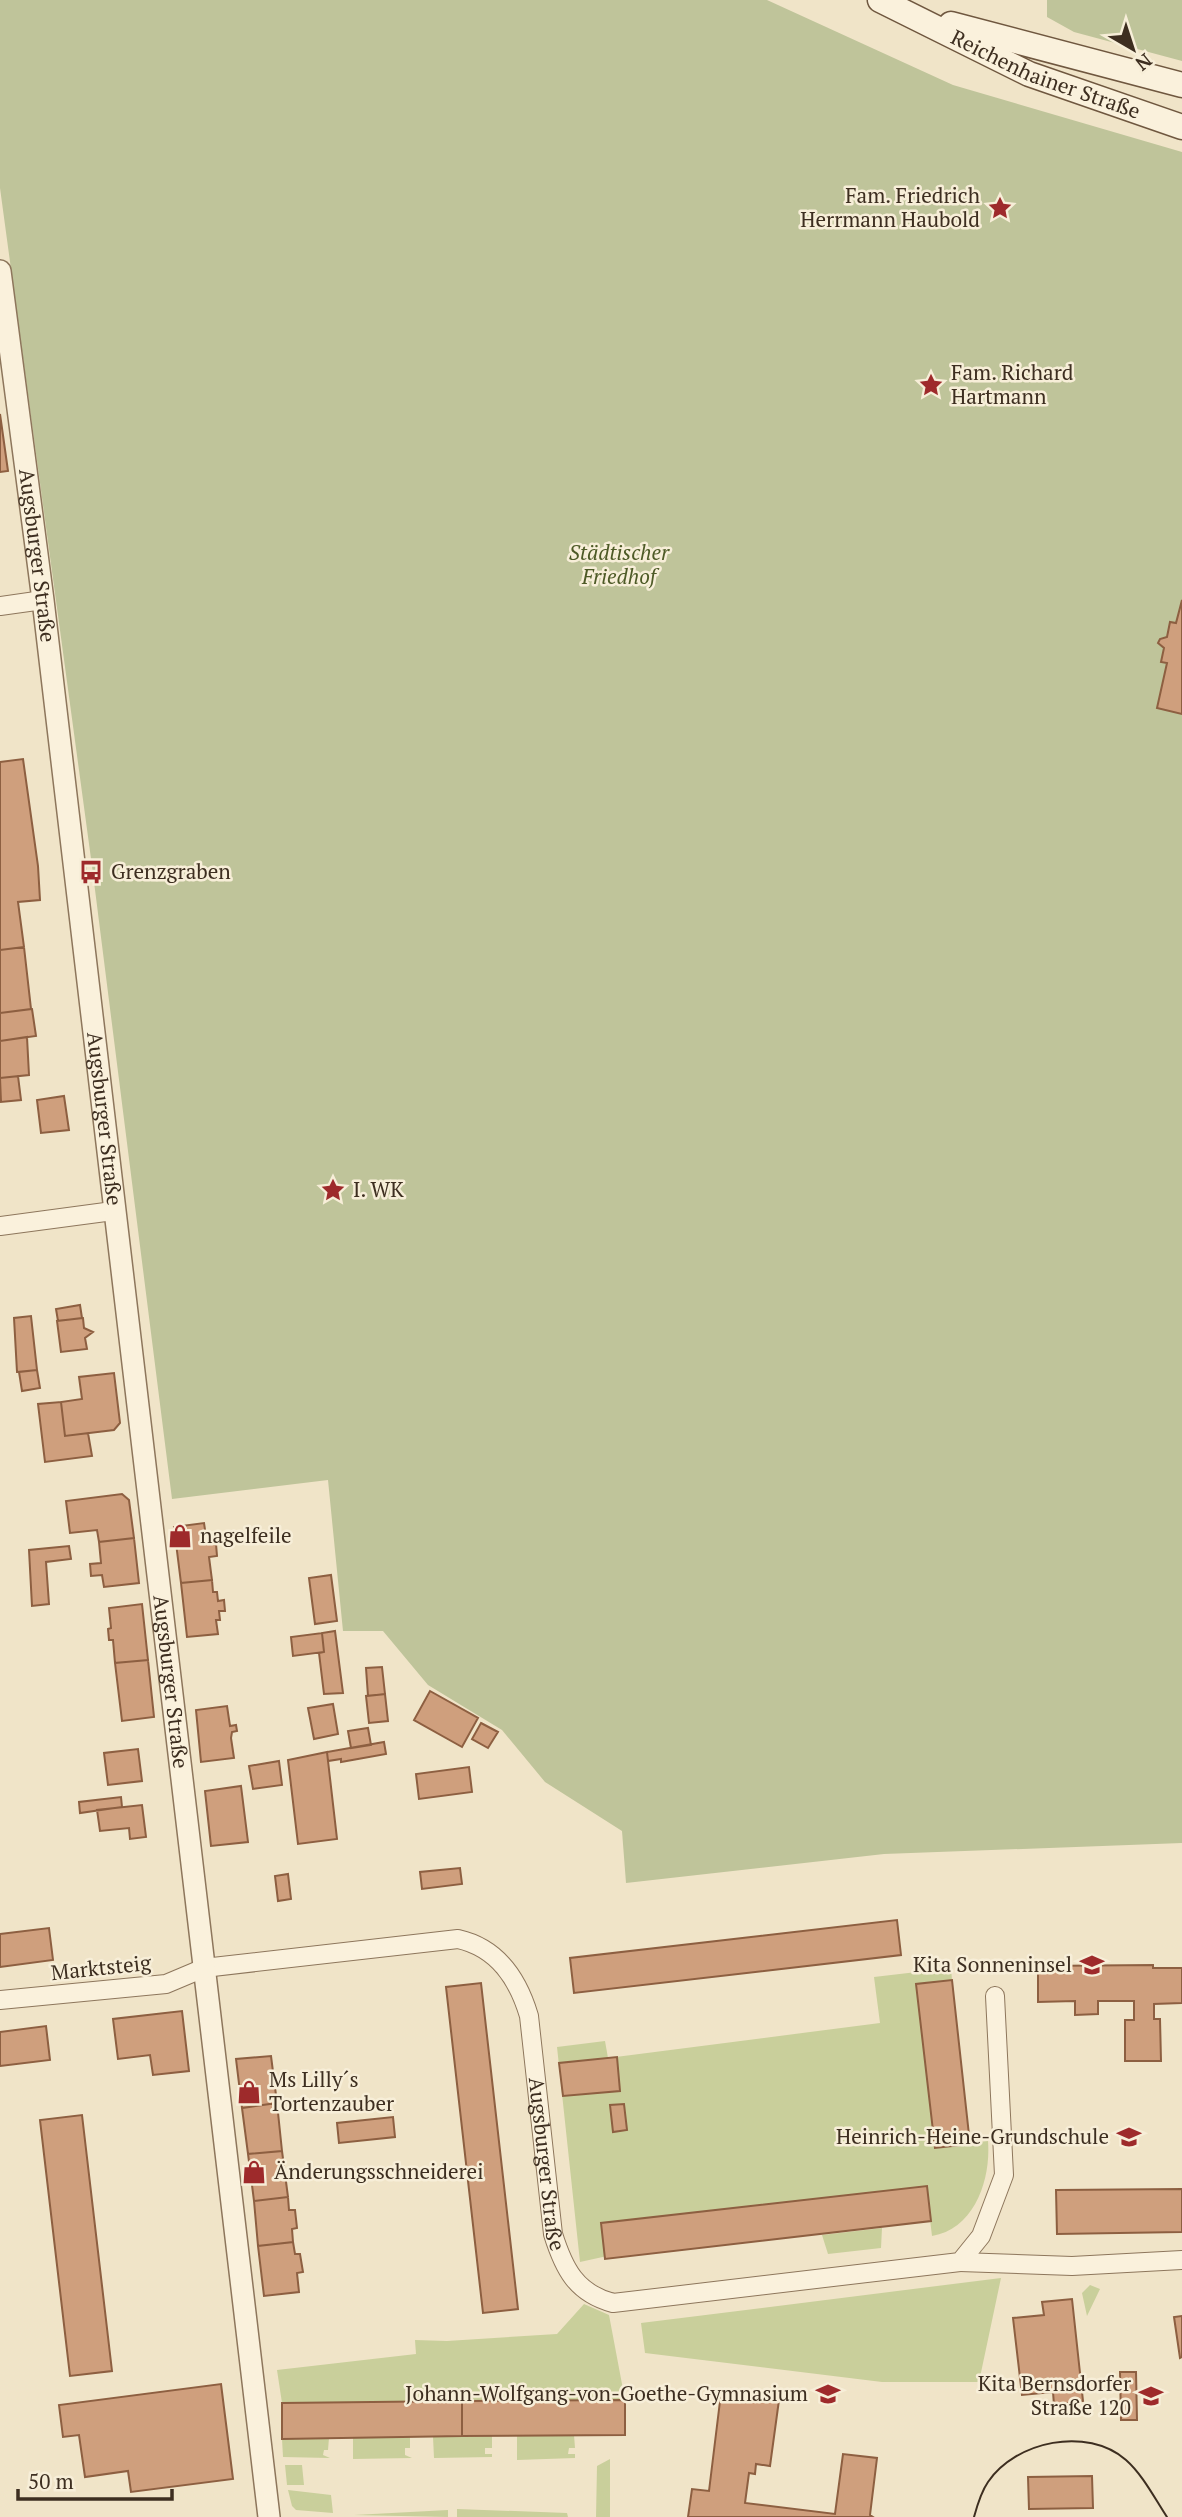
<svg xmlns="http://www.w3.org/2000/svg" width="1182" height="2517" font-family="'PT Serif',serif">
  <rect width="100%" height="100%" fill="#f0e4c8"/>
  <path fill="#c9cf9b" d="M 951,1968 L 952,1980 L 916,1985 L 935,2147 L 988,2141 C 991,2179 975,2229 932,2236 L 926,2186 L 580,2262 L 557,2047 L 605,2041 L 608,2058 L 880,2023 L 874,1977 Z
    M 882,2228 L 881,2248 L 828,2254 L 822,2235 Z
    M 1001,2278 L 979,2382 L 882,2382 L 645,2353 L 641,2323 Z
    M 1090,2285 L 1100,2289 L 1087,2316 L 1082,2293 Z
    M 584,2304 L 609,2315 L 625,2400 L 282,2403 L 277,2370 L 416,2354 L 415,2340 L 447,2341 L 557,2334 Z
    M 574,2435 L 575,2448 L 569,2448 L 568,2454 L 575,2454 L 575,2458 L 517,2460 L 517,2436 Z
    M 492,2436 L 492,2448 L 485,2448 L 485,2454 L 492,2454 L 492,2457 L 434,2458 L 433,2437 Z
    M 410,2437 L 410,2448 L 405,2448 L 405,2455 L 412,2458 L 353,2459 L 353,2438 Z
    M 329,2438 L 328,2450 L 324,2450 L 323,2455 L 330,2458 L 283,2457 L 282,2439 Z
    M 610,2459 L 610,2517 L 596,2517 L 597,2466 Z
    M 285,2465 L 302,2465 L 304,2485 L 287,2485 Z
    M 288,2490 L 331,2495 L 333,2513 L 296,2510 L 292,2506 Z
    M 457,2509 L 567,2513 L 568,2517 L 457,2517 Z
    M 448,2510 L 448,2517 L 354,2515 Z"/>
  <path fill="#bfc49a" d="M 0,0 L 767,0 L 953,85 L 1182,152 L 1182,1843 L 884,1854 L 626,1883 L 622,1831 L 545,1782 L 502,1730 L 428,1685 L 383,1631 L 343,1631 L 328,1480 L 172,1499 L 92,866 L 0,188 Z
    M 1047,0 L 1182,0 L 1182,61 L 1074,32 L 1047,17 Z"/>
  <path fill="#cf9f7d" stroke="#8d5f41" stroke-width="2" d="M 0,414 L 8,471 L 0,472 Z
    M 1182,600 L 1182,714 L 1157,708 L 1167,663 L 1161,662 L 1164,648 L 1158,643 L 1160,639 L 1167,637 L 1170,622 L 1176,623 Z
    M 23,759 L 38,866 L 40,900 L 18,902 L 24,947 L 0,950 L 0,762 Z
    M 24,947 L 31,1009 L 0,1013 L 0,950 Z
    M 32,1009 L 36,1036 L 0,1041 L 0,1013 Z
    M 27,1037 L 29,1075 L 0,1078 L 0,1041 Z
    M 18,1076 L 21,1100 L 1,1102 L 0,1078 Z
    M 64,1096 L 69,1130 L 41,1133 L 37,1100 Z
    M 80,1305 L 82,1318 L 58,1321 L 56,1309 Z
    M 31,1316 L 37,1370 L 17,1372 L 14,1318 Z
    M 83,1318 L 84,1328 L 93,1332 L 85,1338 L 87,1349 L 61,1352 L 57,1321 Z
    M 37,1370 L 40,1388 L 22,1391 L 19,1372 Z
    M 114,1373 L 120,1423 L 114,1430 L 65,1436 L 61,1402 L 82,1399 L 79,1377 Z
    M 61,1402 L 65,1436 L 88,1433 L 92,1456 L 45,1462 L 38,1404 Z
    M 122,1494 L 129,1500 L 134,1538 L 99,1542 L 97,1530 L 70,1533 L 66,1501 Z
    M 204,1523 L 207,1543 L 216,1544 L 217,1556 L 209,1557 L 212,1580 L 181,1583 L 174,1527 Z
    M 134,1538 L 139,1583 L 104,1587 L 102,1575 L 91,1576 L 90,1564 L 101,1563 L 99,1542 Z
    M 69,1546 L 71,1559 L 46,1562 L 49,1604 L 32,1606 L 29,1550 Z
    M 331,1575 L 337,1621 L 315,1624 L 309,1578 Z
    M 212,1580 L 213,1592 L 217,1592 L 218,1601 L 224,1600 L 225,1611 L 219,1611 L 220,1620 L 216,1620 L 218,1634 L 187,1637 L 181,1583 Z
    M 142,1604 L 148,1660 L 115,1663 L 113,1640 L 109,1640 L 108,1629 L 111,1628 L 109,1608 Z
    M 335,1631 L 343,1693 L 324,1694 L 319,1653 L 324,1652 L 322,1633 Z
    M 322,1633 L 324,1652 L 293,1656 L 291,1637 Z
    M 148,1660 L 154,1717 L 122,1721 L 115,1663 Z
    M 382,1667 L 385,1694 L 368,1696 L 366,1668 Z
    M 430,1691 L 478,1718 L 462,1747 L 414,1720 Z
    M 385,1694 L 388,1721 L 369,1723 L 366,1696 Z
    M 333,1704 L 338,1734 L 314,1739 L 308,1708 Z
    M 227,1706 L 230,1726 L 236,1725 L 237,1731 L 232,1732 L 231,1738 L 234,1758 L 201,1762 L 196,1710 Z
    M 481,1723 L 498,1732 L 488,1748 L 472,1739 Z
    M 368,1728 L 371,1745 L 351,1748 L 348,1731 Z
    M 384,1742 L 386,1754 L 341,1762 L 341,1759 L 328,1761 L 327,1752 Z
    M 138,1749 L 142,1781 L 108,1785 L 104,1753 Z
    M 327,1752 L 337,1839 L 298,1844 L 288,1760 Z
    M 279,1761 L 282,1785 L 253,1789 L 249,1766 Z
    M 469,1767 L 472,1792 L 419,1799 L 416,1774 Z
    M 241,1786 L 248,1842 L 211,1846 L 205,1791 Z
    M 121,1797 L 122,1807 L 80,1813 L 79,1802 Z
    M 142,1805 L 146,1837 L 130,1839 L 129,1828 L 100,1831 L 97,1810 Z
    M 460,1868 L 462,1884 L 422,1889 L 420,1872 Z
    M 288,1874 L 291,1899 L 278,1901 L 275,1876 Z
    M 897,1920 L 901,1955 L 574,1993 L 570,1958 Z
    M 49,1928 L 53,1960 L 0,1967 L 0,1934 Z
    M 1153,1965 L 1153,1968 L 1182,1968 L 1182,2003 L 1154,2004 L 1154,2019 L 1160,2019 L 1161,2061 L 1125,2061 L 1125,2020 L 1134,2020 L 1134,2001 L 1098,2001 L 1098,2014 L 1075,2015 L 1075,2001 L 1038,2002 L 1038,1966 Z
    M 952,1980 L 970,2144 L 935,2148 L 916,1984 Z
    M 481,1983 L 518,2309 L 483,2313 L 446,1987 Z
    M 182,2011 L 189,2071 L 153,2075 L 150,2055 L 118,2059 L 113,2019 Z
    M 46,2026 L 50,2060 L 0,2066 L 0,2032 Z
    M 271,2056 L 277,2103 L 242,2108 L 236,2059 Z
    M 617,2057 L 620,2091 L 563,2096 L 559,2063 Z
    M 277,2103 L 282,2151 L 248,2154 L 242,2108 Z
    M 624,2104 L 627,2130 L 613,2132 L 610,2105 Z
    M 82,2115 L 112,2371 L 70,2376 L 40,2120 Z
    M 393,2117 L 395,2137 L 339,2143 L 337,2123 Z
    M 282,2151 L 288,2197 L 254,2201 L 248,2154 Z
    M 927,2186 L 931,2221 L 605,2259 L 601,2223 Z
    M 1182,2189 L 1182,2232 L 1057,2234 L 1056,2190 Z
    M 288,2197 L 289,2210 L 295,2210 L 297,2228 L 292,2229 L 293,2242 L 258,2246 L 254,2201 Z
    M 293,2242 L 295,2254 L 300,2254 L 303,2272 L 297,2273 L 299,2292 L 264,2296 L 258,2246 Z
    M 1072,2299 L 1083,2401 L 1054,2405 L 1053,2392 L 1022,2395 L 1013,2318 L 1044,2315 L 1042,2302 Z
    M 1182,2316 L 1182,2357 L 1180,2358 L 1174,2317 Z
    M 1120,2372 L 1136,2372 L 1137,2420 L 1121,2420 Z
    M 221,2384 L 233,2479 L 131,2492 L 128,2471 L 85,2477 L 79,2435 L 63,2437 L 59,2405 Z
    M 721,2393 L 779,2400 L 770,2466 L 756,2464 L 755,2474 L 749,2473 L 745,2503 L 835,2514 L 843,2454 L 877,2458 L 870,2515 L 873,2517 L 688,2517 L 692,2489 L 709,2491 Z
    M 625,2400 L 625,2435 L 462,2436 L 462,2401 Z
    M 462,2401 L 462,2436 L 282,2439 L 282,2403 Z
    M 1092,2476 L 1093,2508 L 1029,2509 L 1028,2477 Z"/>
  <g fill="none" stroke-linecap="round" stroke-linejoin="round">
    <g stroke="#8d765c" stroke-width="20">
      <g id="minor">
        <path d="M 0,606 L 43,600"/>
        <path d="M 0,1226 L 113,1211"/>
        <path id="s1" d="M 0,2000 L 166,1984 L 204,1968 L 458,1939 C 498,1948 518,1979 529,2016 L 553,2234 C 564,2269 576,2293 613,2303 L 960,2262 L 981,2236 L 1004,2175 L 995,1996"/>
        <path d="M 960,2262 L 1072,2266 L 1182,2260"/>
      </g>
    </g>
    <g stroke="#8d765c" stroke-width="24">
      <g id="tertiary">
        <path id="s2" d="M 0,271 L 43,600 L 269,2517"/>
      </g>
    </g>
    <g stroke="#6f573f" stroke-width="27">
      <g id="secondary">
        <path id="s3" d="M 880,0 L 1029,74 L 1182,127"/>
        <path d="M 951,24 L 1182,85"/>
      </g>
    </g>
    <use href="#minor" stroke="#faf1dc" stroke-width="18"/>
    <use href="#tertiary" stroke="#faf1dc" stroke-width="21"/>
    <use href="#secondary" stroke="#faf1dc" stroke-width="24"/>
    <path stroke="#3d2e20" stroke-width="2" d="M 974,2517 C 977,2506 981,2492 988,2482 C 1016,2441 1087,2426 1126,2460 C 1143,2475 1155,2499 1167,2517"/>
  </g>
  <defs>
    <g id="sight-bare" transform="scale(1.89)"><path d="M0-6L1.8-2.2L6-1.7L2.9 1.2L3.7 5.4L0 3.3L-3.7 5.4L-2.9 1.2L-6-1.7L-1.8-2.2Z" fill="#9e2a2b" stroke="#f7eed8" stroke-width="2.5" paint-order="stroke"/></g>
    <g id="bus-bare" transform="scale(1.89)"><path d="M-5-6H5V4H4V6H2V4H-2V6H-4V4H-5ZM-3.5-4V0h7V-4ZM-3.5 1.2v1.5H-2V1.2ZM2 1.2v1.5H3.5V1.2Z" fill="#9e2a2b" stroke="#f7eed8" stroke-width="2.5" paint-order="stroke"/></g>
    <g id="shop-bare" transform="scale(1.89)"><path d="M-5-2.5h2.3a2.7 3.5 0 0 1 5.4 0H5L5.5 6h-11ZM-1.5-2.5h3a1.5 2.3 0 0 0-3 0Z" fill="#9e2a2b" stroke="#f7eed8" stroke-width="2.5" paint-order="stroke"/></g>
    <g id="school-bare" transform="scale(1.89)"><path d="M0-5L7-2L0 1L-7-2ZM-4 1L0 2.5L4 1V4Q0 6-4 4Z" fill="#9e2a2b" stroke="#f7eed8" stroke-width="2.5" paint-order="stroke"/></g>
  </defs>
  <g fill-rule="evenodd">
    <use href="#sight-bare" x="1000" y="208"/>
    <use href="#sight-bare" x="931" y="385"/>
    <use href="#bus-bare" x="91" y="872"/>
    <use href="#sight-bare" x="333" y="1190"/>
    <use href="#shop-bare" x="180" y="1536"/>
    <use href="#school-bare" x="1092" y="1965"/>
    <use href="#shop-bare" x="249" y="2092"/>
    <use href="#school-bare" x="1129" y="2137"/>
    <use href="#shop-bare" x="254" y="2172"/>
    <use href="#school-bare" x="828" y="2394"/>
    <use href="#school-bare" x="1151" y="2396"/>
  </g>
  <g text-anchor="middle" stroke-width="5" stroke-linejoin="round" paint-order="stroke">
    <g font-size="21" fill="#3d2e20" stroke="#f7eed8">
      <text dy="7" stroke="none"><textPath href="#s3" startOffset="182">Reichenhainer Straße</textPath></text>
      <text dy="7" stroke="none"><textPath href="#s2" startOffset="287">Augsburger Straße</textPath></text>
      <text dy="7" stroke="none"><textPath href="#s2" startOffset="854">Augsburger Straße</textPath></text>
      <text dy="7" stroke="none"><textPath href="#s2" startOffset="1421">Augsburger Straße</textPath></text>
      <text transform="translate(101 1968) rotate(-6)" y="7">Marktsteig</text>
      <text dy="7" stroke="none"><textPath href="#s1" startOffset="723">Augsburger Straße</textPath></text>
    </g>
    <g font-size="21" fill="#3d2e20" stroke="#f7eed8" text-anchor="start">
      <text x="980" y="203" text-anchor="end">Fam. Friedrich<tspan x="980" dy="24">Herrmann Haubold</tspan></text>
      <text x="951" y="380">Fam. Richard<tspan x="951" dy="24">Hartmann</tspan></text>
      <text x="111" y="879">Grenzgraben</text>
      <text x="353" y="1197">I. WK</text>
      <text x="200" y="1543">nagelfeile</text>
      <text x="1072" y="1972" text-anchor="end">Kita Sonneninsel</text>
      <text x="269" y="2087">Ms Lilly´s<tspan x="269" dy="24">Tortenzauber</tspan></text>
      <text x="1109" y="2144" text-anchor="end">Heinrich-Heine-Grundschule</text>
      <text x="274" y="2179">Änderungsschneiderei</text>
      <text x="1131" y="2391" text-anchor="end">Kita Bernsdorfer<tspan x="1131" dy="24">Straße 120</tspan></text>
      <text x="808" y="2401" text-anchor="end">Johann-Wolfgang-von-Goethe-Gymnasium</text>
    </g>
    <g font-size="21" font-style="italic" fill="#4d5a26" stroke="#f7eed8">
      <text x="619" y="560">Städtischer<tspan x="619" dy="24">Friedhof</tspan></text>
    </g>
  </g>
  <g transform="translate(1133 49) rotate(141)" stroke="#f7eed8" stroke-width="5" paint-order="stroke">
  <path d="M0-5L12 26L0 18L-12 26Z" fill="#3d2e20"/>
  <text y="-10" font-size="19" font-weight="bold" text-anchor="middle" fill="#3d2e20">N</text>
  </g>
  <path d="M18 2489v10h154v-10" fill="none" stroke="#3d2e20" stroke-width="3.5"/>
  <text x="28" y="2489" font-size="21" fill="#3d2e20" stroke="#f7eed8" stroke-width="5" paint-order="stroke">50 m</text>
</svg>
